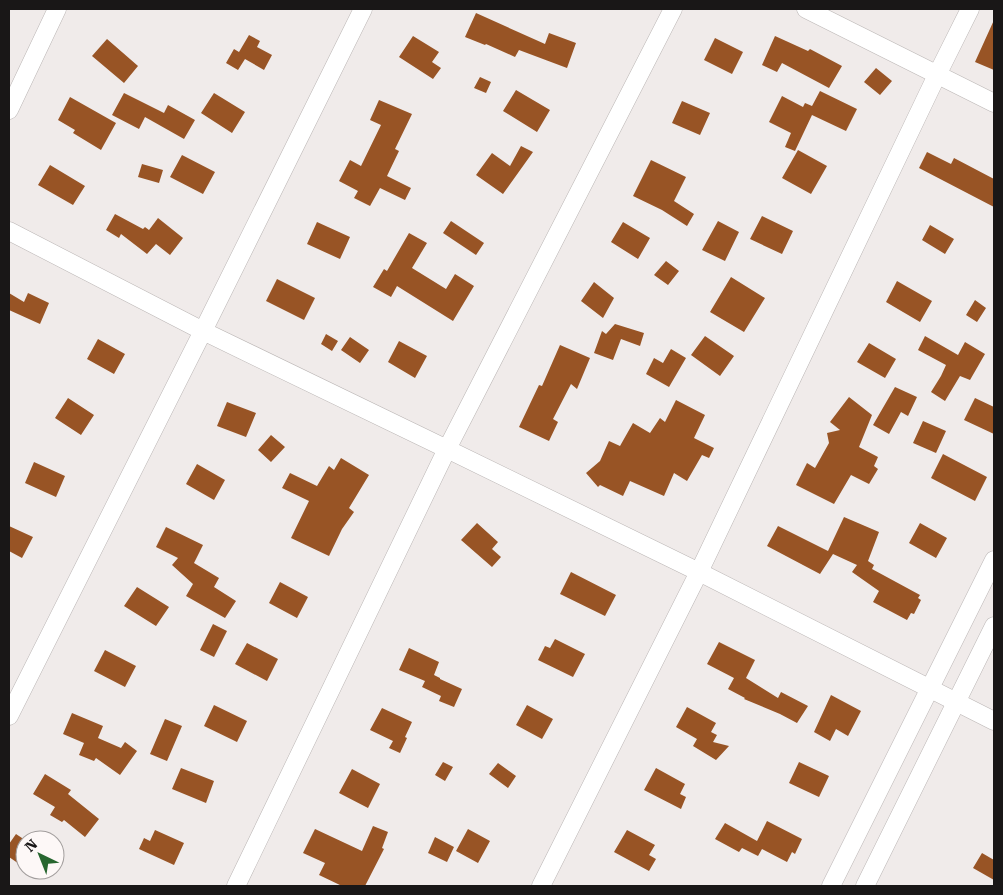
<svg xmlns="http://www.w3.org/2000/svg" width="1003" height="895" font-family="'Roboto Serif',serif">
  <rect width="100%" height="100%" fill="#f0ebea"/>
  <path fill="#985425" d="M 476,13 L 545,44 L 549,33 L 576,43 L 567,68 L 519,50 L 515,57 L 486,44 L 485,45 L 465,37 Z
    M 994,20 L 994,70 L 975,62 Z
    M 249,35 L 260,41 L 257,47 L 272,55 L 264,70 L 245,59 L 238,70 L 226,63 L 234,49 L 239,52 Z
    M 413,36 L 439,52 L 432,62 L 441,68 L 433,79 L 399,57 Z
    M 775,36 L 808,51 L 810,49 L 842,66 L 829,88 L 782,63 L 777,72 L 762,65 Z
    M 715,38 L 743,52 L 732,74 L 704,60 Z
    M 107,39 L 138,66 L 124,83 L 92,56 Z
    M 876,68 L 892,81 L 880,95 L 864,82 Z
    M 480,77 L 491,82 L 486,93 L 474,88 Z
    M 516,90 L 550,110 L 537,132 L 503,111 Z
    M 820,91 L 857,109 L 846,131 L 812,115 L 795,151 L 785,147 L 791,133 L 769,122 L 782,96 L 803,107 L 805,103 L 812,106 Z
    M 124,93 L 164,113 L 168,105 L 195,120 L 184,139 L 145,117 L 139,129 L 112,115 Z
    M 214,93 L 245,112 L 232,133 L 201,113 Z
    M 70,97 L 116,123 L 101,150 L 73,133 L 75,130 L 58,120 Z
    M 379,100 L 412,114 L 395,149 L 399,151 L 387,176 L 411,188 L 405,200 L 380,188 L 370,206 L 354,198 L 358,191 L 339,181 L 350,160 L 361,166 L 381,125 L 370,120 Z
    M 682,101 L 710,113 L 700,135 L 672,123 Z
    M 521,146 L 533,152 L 503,194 L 476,175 L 492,153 L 510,166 Z
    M 798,150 L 827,166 L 811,194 L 782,178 Z
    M 927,152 L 951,164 L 954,158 L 994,179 L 994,207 L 919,168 Z
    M 182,155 L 215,172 L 203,194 L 170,177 Z
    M 651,160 L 686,177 L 674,201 L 694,214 L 687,226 L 662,210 L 633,196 Z
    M 142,164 L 163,170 L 159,183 L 138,177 Z
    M 50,165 L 85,186 L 73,205 L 38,185 Z
    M 115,214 L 143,229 L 145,227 L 149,230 L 158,218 L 183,238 L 170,255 L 156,244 L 147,254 L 121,234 L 119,238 L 106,230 Z
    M 762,216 L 793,231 L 782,254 L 750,239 Z
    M 451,221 L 484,243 L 476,255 L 443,233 Z
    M 718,221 L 739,232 L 725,261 L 702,250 Z
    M 317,222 L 350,237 L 340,259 L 307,244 Z
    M 623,222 L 650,238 L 638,259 L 611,242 Z
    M 930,225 L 954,239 L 945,254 L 922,240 Z
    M 409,233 L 427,243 L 412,268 L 446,289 L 455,274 L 474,286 L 453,321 L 397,286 L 391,297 L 373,287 L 384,269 L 387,271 Z
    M 666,261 L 679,271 L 668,285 L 654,275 Z
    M 731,277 L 765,298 L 744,332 L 710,312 Z
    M 277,279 L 315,298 L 304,320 L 266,301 Z
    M 897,281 L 932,301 L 920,322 L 886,302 Z
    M 594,282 L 614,298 L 603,318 L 581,301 Z
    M 9,293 L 24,302 L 28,293 L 49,303 L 40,324 L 9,310 Z
    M 975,300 L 986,308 L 977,322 L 966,315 Z
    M 615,324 L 644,333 L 640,346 L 621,339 L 613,360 L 594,353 L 602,331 L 606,334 Z
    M 326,334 L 338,341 L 332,351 L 321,344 Z
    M 705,336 L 734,356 L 720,376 L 691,355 Z
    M 925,336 L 958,355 L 965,342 L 985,354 L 970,380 L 960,376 L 945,401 L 931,392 L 941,376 L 946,365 L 918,350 Z
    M 350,337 L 369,350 L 360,363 L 341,350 Z
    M 98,339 L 125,354 L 114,374 L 87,359 Z
    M 399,341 L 427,356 L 415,378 L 388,362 Z
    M 869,343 L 896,359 L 885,378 L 857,362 Z
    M 560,345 L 590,358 L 577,389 L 571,384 L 553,419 L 558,422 L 549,441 L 519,427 L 539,385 L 542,386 Z
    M 671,349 L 686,358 L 669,387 L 646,374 L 654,358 L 663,363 Z
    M 895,387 L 917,397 L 908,416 L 901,412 L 889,434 L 873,425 Z
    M 849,397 L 872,415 L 859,447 L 878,457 L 874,466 L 878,469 L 869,484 L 851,475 L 834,504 L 796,485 L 807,463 L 815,468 L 829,443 L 827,433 L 840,430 L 830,422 Z
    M 68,398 L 94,415 L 81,435 L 55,418 Z
    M 975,398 L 994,407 L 994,434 L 964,420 Z
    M 676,400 L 705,415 L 694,438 L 714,448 L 709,458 L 702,455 L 687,481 L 674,473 L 664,496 L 630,481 L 623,496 L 600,485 L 598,487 L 586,473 L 600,461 L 609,441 L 620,446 L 633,423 L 650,433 L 660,418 L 665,422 Z
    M 227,402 L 256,413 L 246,437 L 217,426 Z
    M 923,421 L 946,431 L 936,453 L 913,443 Z
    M 271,435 L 285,447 L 271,462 L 258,450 Z
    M 943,454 L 987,477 L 975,501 L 931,478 Z
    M 341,458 L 369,475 L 349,508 L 354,512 L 342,529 L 329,556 L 291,538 L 309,501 L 282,488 L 290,473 L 317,486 L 329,466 L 334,470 Z
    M 34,462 L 65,476 L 56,497 L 25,483 Z
    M 197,464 L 225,480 L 214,500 L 186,484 Z
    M 844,517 L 879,532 L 868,561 L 874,565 L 872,569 L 920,595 L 918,598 L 921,600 L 914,614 L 911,613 L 907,620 L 873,602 L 879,591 L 852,572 L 857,565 L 833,554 L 820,574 L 767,546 L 778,526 L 828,551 Z
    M 477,523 L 498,542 L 492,549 L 501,557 L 492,567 L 461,540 Z
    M 920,523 L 947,538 L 936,558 L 909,543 Z
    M 9,526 L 33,537 L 22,558 L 9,551 Z
    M 166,527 L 203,545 L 194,563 L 219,578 L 214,587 L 236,601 L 225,618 L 186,596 L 193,584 L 172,565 L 178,558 L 156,547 Z
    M 571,572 L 616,595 L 605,616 L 560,594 Z
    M 280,582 L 308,597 L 297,618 L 269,603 Z
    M 137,587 L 169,607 L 156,626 L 124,606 Z
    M 213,624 L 227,631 L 214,657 L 200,650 Z
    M 555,639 L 585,654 L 573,677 L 538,660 L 545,646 L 550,648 Z
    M 719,642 L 755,660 L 746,678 L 778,698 L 781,692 L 808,706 L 797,723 L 780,714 L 744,699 L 745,698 L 728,689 L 734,678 L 707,664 Z
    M 247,643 L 278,659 L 267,681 L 235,664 Z
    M 409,648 L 439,662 L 434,675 L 440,678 L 440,679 L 462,689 L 454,707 L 439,701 L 441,696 L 422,687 L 425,681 L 399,670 Z
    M 105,650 L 136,666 L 125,687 L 94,671 Z
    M 831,695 L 861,711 L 848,736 L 836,729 L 830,741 L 814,732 Z
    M 214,705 L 247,721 L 237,742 L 204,726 Z
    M 527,705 L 553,719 L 542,739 L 516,725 Z
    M 687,707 L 716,723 L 711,732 L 717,735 L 713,742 L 729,746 L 716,760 L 693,746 L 697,739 L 676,727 Z
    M 382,708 L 412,722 L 405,737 L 407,738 L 400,753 L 389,748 L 393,741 L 370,730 Z
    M 72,713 L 103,726 L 98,738 L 121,748 L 125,742 L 137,751 L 120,775 L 96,758 L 94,761 L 79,755 L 84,743 L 63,734 Z
    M 165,719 L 182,726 L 167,761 L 150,754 Z
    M 443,762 L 453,767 L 445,781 L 435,775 Z
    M 799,762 L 829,776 L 819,797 L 789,783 Z
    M 498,763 L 516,776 L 508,788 L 489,774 Z
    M 181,768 L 214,781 L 206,803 L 172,789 Z
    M 656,768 L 685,784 L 680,794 L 686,797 L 681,809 L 644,790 Z
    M 352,769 L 380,784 L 368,808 L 339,793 Z
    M 45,774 L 71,790 L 68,794 L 99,819 L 85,837 L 64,820 L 62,822 L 50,815 L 55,807 L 33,794 Z
    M 767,821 L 802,839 L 795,854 L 792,852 L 787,862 L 762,849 L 758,856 L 742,848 L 739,852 L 715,839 L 725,823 L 757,841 Z
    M 373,826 L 388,832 L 382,848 L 384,849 L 365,886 L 342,886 L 319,875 L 325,863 L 303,853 L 315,829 L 362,851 Z
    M 468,829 L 490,841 L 478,863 L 456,851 Z
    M 155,830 L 184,843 L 174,865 L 139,849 L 144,838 L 150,841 Z
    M 627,830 L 655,845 L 649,855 L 656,859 L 649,871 L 614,852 Z
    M 16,834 L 25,840 L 25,868 L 9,857 L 9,844 Z
    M 435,837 L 454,847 L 447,862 L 428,853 Z
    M 982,853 L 994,860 L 994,880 L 973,868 Z"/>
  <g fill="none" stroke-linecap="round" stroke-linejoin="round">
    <g stroke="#bbb6b5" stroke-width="19">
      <path id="minor" d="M 806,9 L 994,103
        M 9,110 L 57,9
        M 9,231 L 203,331 L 447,449 L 699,572 L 994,721
        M 9,716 L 203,331 L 363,9
        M 236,886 L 447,449 L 673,9
        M 541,886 L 699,572 L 937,75 L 970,9
        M 831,886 L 994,560
        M 865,886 L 994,626"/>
    </g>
    <use href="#minor" stroke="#fff" stroke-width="18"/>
  </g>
  <rect width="1003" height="895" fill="none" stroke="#191717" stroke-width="20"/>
  <g transform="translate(40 855) rotate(317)"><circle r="24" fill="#fdf8f7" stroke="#a29e9d"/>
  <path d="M0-4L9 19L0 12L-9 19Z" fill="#27662f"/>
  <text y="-8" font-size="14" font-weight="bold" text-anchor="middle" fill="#191717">N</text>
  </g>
</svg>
